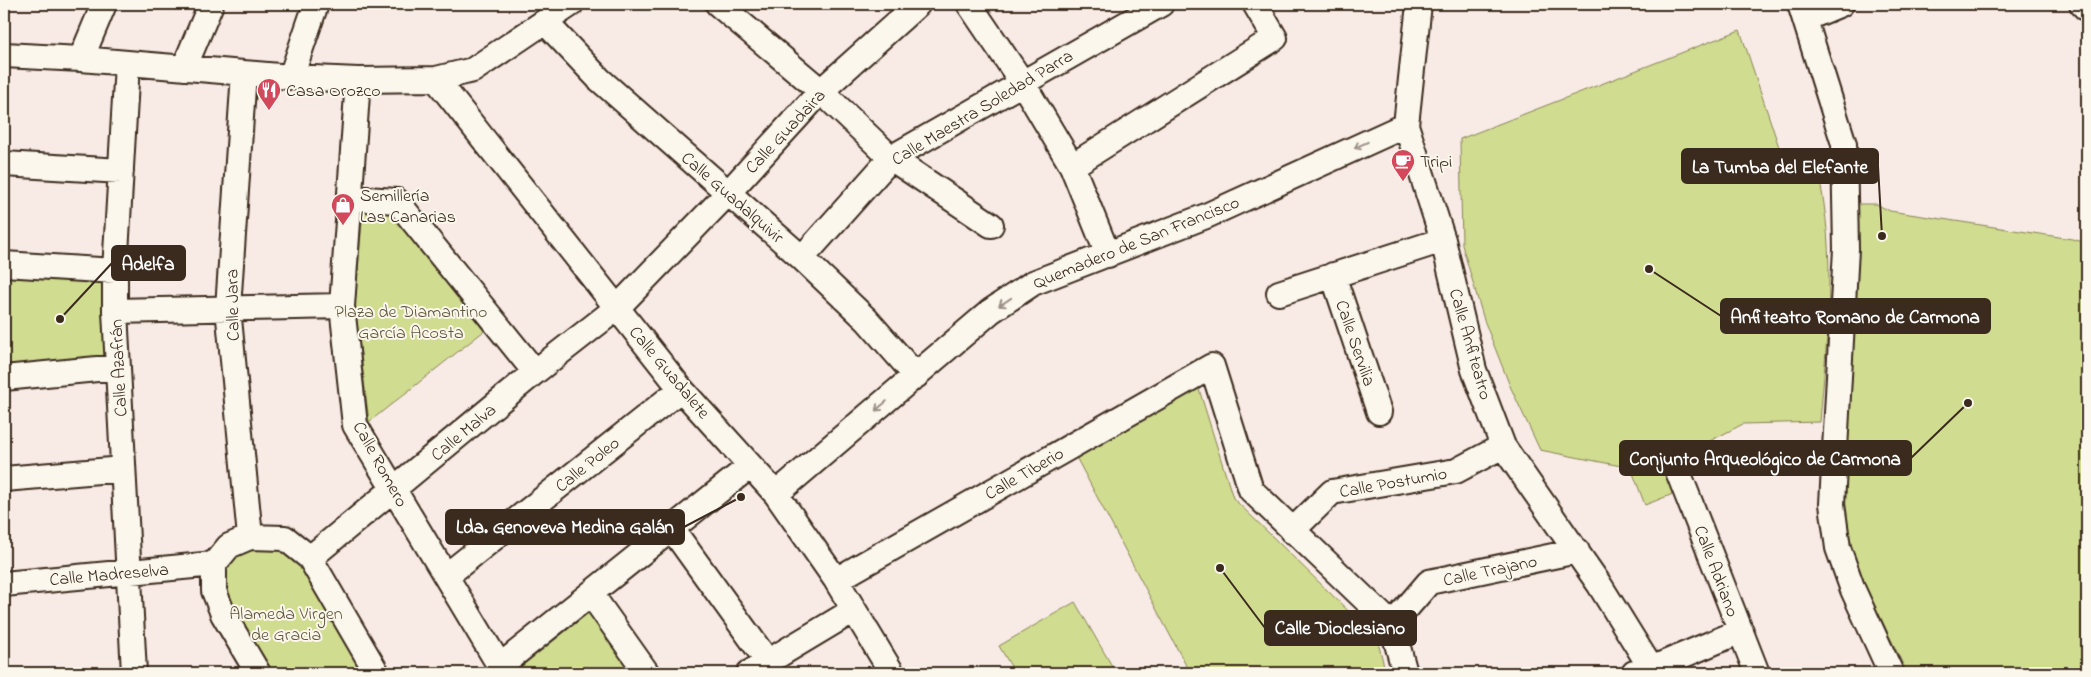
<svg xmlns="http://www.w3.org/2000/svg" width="2091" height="677" font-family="'Indie Flower',sans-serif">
  <rect width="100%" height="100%" fill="#f8eae5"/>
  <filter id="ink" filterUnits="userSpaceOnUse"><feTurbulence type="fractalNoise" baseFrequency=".02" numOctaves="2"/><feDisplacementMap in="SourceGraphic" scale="10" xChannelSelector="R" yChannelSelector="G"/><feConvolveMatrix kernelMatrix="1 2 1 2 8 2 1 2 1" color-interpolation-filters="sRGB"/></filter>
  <g filter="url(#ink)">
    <path fill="#d0dc8f" stroke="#868356" d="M 1740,30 L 1790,180 L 1818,172 C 1837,255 1827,337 1820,422 L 1743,424 L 1667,463 L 1678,492 L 1645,505 L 1631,468 L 1540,450 L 1510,386 L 1484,320 L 1462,245 L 1460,139 Z
      M 1858,204 L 1876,204 L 1890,211 L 2072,239 L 2087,243 L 2087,673 L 1907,673 L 1865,585 L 1852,548 L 1844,508 Z
      M 363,210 L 390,212 L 484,331 L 369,422 L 355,305 Z
      M 4,264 L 115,271 L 118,367 L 4,378 Z
      M 1198,386 L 1233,498 L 1377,639 L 1386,673 L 1190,673 L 1076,457 Z
      M 271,544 L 297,558 L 366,673 L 267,673 L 229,609 L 222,573 L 241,550 Z
      M 1075,602 L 1116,673 L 1015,673 L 999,646 Z
      M 590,612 L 633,673 L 519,673 L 517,669 Z"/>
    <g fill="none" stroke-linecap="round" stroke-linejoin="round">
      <g stroke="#3b2a1e" stroke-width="28">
        <path id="minor" d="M 718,4 L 821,91 L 891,158 L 991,225
          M 969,4 L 1022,82 L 1072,166 L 1108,255
          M 1419,4 L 1406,125 L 1443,240 L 1474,370 L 1503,446 L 1599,584 L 1654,673
          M 1800,4 L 1844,144 L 1846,249 L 1832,504 L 1838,548 L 1853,590 L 1891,673
          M 2082,4 L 2087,9
          M 1805,19 L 1841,4
          M 545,22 L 599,79 L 802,258 L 867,320 L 916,376
          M 4,55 L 81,59 L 291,77 L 358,80 L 436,79 L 473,70 L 571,4
          M 81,59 L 104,4
          M 127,64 L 115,271 L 115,311 L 134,673
          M 184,68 L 211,4
          M 244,73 L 228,308 L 250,537
          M 291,77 L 316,4
          M 436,79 L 681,389 L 776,494 L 836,580 L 892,673
          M 358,80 L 342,306 L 355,425 L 504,673
          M 4,164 L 121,171
          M 1072,166 L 1275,38 L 1255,4
          M 350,198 L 397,201 L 535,372
          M 802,258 L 891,158 L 1161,4
          M 4,264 L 115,271
          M 1333,275 L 1379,412
          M 1279,293 L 1443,240
          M 115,311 L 342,306
          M 4,378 L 118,367
          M 1677,469 L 1757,673
          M 4,479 L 123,469
          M 776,494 L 991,311 L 1033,283 L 1206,216 L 1406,125
          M 672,529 L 768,662
          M 1292,531 L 1332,492 L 1456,471 L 1503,446
          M 310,558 L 535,372 L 617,308 L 728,193 L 821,91 L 918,4
          M 446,576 L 681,389
          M 836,580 L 1212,366 L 1251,490 L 1392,625 L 1405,673
          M 4,584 L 214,564
          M 591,594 L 647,673
          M 1392,625 L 1429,582 L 1577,551
          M 500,666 L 750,466
          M 258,673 L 223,614 L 214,591 L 214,564 L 229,546 L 250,537 L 285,538 L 310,558 L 377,673
          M 749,673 L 854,610
          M 1634,673 L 1653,668 L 1741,631"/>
      </g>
      <use href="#minor" stroke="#fbf7ec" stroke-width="24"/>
    </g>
    <defs><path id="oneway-shaft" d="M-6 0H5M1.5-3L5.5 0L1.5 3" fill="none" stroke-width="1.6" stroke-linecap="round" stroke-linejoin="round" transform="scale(1.25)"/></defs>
    <g stroke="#9b9085">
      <use href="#oneway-shaft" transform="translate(1361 145) rotate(155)"/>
      <use href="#oneway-shaft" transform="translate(1005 302) rotate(146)"/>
      <use href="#oneway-shaft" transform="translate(881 406) rotate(140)"/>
    </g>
  </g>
  <defs>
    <g id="restaurant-pin" transform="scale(1.25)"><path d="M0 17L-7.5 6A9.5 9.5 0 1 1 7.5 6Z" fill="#d1495b" stroke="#fbf7ec"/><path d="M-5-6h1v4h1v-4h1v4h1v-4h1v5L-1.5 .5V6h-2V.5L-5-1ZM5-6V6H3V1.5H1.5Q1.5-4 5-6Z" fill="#fff"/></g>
    <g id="cafe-pin" transform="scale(1.25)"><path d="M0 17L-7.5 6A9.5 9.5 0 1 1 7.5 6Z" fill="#d1495b" stroke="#fbf7ec"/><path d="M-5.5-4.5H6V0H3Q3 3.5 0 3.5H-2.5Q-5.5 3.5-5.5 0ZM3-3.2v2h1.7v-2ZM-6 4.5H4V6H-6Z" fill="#fff"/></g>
    <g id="shop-pin" transform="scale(1.25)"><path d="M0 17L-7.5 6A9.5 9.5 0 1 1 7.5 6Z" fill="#d1495b" stroke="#fbf7ec"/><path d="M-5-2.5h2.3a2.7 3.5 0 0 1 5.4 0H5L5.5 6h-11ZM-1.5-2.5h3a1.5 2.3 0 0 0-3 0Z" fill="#fff"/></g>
  </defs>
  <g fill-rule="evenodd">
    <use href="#restaurant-pin" x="269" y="90"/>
    <use href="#cafe-pin" x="1403" y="161"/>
    <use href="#shop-pin" x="343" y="205"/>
  </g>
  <g text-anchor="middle" stroke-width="4" stroke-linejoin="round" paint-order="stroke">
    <g font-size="18" fill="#3b2a1e" stroke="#fbf7ec" text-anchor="start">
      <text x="286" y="96">Casa Orozco</text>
      <text x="1420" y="167">Tripi</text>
      <text x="360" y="201">Semillería<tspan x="360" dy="21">Las Canarias</tspan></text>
    </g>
    <g font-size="18" fill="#3b2a1e" stroke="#fbf7ec">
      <text transform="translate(982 107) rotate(-31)" y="6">Calle Maestra Soledad Parra</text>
      <text transform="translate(785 131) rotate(-47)" y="6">Calle Guadaira</text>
      <text transform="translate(733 197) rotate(41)" y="6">Calle Guadalquivir</text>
      <text transform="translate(1136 242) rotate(-22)" y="6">Quemadero de San Francisco</text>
      <text transform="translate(232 305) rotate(-91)" y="6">Calle Jara</text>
      <text transform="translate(1356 343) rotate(71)" y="6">Calle Servilia</text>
      <text transform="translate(1471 344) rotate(74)" y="6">Calle Anfiteatro</text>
      <text transform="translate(118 368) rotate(-93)" y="6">Calle Azafrán</text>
      <text transform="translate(670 372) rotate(50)" y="6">Calle Guadalete</text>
      <text transform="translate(463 432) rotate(-40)" y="6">Calle Malva</text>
      <text transform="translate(381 464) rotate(61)" y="6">Calle Romero</text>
      <text transform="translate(587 464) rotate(-39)" y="6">Calle Poleo</text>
      <text transform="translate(1024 473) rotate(-30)" y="6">Calle Tiberio</text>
      <text transform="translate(1393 482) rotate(-10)" y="6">Calle Postumio</text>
      <text transform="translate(1490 570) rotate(-12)" y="6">Calle Trajano</text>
      <text transform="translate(1717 571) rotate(69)" y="6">Calle Adriano</text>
      <text transform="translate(109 574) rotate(-5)" y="6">Calle Madreselva</text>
    </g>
    <g font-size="18" fill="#60563a" stroke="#fbf7ec">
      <text x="411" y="317">Plaza de Diamantino<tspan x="411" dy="21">García Acosta</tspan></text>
      <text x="286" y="619">Alameda Virgen<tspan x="286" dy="21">de Gracia</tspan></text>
    </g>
  </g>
  <path fill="none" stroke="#3b2a1e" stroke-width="2" d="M1882 236L1878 166M60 319L112 263M1649 269L1721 316M1968 403L1911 458M741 497L684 527M1220 568L1265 628"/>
  <g fill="#3b2a1e" stroke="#fbf7ec" stroke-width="2">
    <circle cx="1882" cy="236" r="5"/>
    <circle cx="60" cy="319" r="5"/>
    <circle cx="1649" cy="269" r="5"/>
    <circle cx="1968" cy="403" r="5"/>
    <circle cx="741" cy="497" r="5"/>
    <circle cx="1220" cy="568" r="5"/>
  </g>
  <g fill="#3b2a1e" stroke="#3b2a1e" stroke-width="2">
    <rect x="1682" y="149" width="196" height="34" rx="5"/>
    <rect x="112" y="246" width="73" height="34" rx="5"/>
    <rect x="1721" y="299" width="269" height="34" rx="5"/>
    <rect x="1620" y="441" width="291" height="34" rx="5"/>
    <rect x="446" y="510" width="238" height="34" rx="5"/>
    <rect x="1265" y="611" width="151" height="34" rx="5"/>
  </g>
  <g font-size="19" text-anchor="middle" font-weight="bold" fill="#fff">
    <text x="1780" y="173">La Tumba del Elefante</text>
    <text x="148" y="270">Adelfa</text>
    <text x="1855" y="323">Anfiteatro Romano de Carmona</text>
    <text x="1765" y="465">Conjunto Arqueológico de Carmona</text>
    <text x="565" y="533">Lda. Genoveva Medina Galán</text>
    <text x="1340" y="634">Calle Dioclesiano</text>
  </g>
  <rect width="2091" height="677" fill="none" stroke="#fbf7ec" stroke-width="20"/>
  <rect x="10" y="10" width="2071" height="657" fill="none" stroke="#3b2a1e" stroke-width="2" filter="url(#ink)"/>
</svg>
